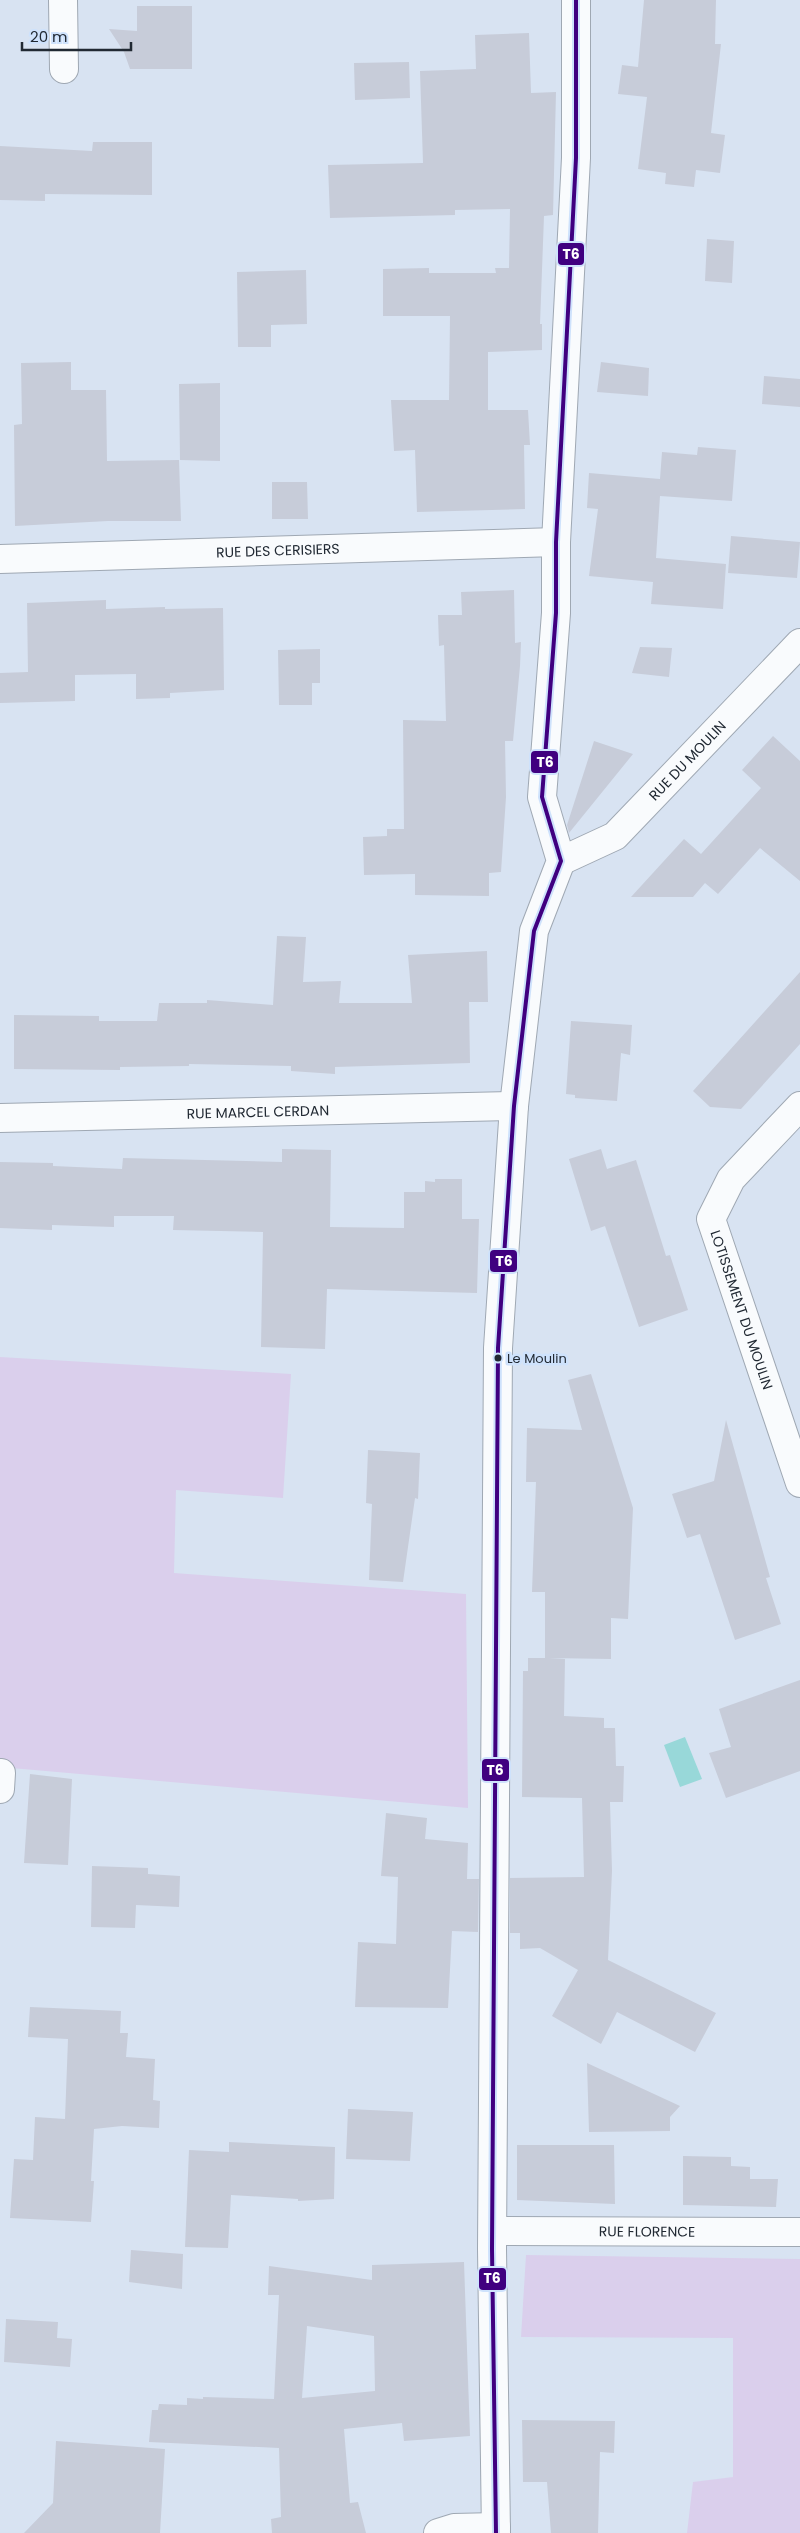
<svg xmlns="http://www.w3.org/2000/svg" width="800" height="2533" font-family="Poppins,sans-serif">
  <rect width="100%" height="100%" fill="#d8e3f2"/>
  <path fill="#dacfec" d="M 0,1357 L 291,1374 L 283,1498 L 176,1490 L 174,1573 L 466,1594 L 468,1808 L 0,1767 Z
    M 526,2255 L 800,2259 L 800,2533 L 687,2533 L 693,2482 L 733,2477 L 733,2338 L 521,2337 Z"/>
  <path fill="#98d8d9" d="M 685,1737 L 702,1779 L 680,1787 L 664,1745 Z"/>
  <path fill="#c7ccd9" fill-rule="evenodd" d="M 644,0 L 716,0 L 715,44 L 721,44 L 711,133 L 725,135 L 720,173 L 696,170 L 694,187 L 665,184 L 666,173 L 638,169 L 647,97 L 618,94 L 622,65 L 638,67 Z
    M 137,6 L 192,6 L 192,69 L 130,69 L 124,52 L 109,29 L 137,31 Z
    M 529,33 L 531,93 L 556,92 L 553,215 L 544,216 L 540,324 L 542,324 L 542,350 L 488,352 L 488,410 L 528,410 L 530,445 L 524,445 L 525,509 L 417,512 L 415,450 L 394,451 L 391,400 L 449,400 L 450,316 L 383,316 L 383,269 L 429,268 L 429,273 L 496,273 L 495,268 L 509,268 L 510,209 L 455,210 L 455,215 L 330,218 L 328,165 L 423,163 L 420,71 L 476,69 L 475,35 Z
    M 409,62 L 410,98 L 355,100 L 354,63 Z
    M 93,142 L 152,142 L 152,195 L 45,194 L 45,201 L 0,200 L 0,146 L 92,151 Z
    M 707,239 L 734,241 L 732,283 L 705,281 Z
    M 306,270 L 307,324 L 271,325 L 271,347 L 238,347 L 237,272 Z
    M 71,362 L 71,390 L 106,390 L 107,461 L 179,460 L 181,521 L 108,521 L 15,526 L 14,425 L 22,424 L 21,363 Z
    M 601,362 L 649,368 L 648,396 L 597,392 Z
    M 764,376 L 800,379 L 800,407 L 762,404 Z
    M 220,383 L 220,461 L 180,460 L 179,384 Z
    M 698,447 L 736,450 L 732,501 L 660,496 L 656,558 L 726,564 L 723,609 L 651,604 L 653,582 L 589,576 L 598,509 L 587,508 L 589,473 L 660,479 L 662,452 L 697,455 Z
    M 272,482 L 307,482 L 308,519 L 272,519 Z
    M 731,536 L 800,542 L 797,578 L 728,573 Z
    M 514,590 L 515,643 L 521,642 L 520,666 L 513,741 L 505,741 L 506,797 L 501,872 L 489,873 L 489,896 L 415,895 L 415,874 L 364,875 L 363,837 L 387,836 L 387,829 L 404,829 L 403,720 L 446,721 L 444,645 L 439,646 L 438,615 L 462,615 L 461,592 Z
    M 106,600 L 106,609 L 165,607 L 165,609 L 223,608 L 224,690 L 170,693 L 170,698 L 136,699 L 136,674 L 75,675 L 75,701 L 0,703 L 0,673 L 28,672 L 27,603 Z
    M 640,647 L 672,648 L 669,677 L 632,673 Z
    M 320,649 L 320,683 L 312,683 L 312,705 L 279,705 L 278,650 Z
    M 773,736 L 800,761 L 800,881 L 760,848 L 718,894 L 705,883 L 693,897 L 631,897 L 684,839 L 701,854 L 761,788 L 742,770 Z
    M 594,741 L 633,754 L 569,833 L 567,825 Z
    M 277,936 L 306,937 L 303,982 L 341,981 L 339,1003 L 412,1003 L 408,955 L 487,951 L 488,1002 L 469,1002 L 470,1063 L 335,1067 L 335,1074 L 291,1071 L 291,1066 L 189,1064 L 189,1066 L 120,1067 L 120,1070 L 14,1069 L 14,1015 L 99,1016 L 99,1021 L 157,1021 L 159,1003 L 207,1003 L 207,1000 L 273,1005 Z
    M 800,972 L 800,1044 L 741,1109 L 710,1107 L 693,1091 Z
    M 571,1021 L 632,1025 L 630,1055 L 621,1053 L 617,1101 L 575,1098 L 575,1095 L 566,1094 Z
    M 282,1149 L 331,1150 L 330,1227 L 404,1228 L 404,1192 L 425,1192 L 425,1181 L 435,1182 L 435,1179 L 462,1179 L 462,1219 L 479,1219 L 477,1293 L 327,1289 L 325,1349 L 261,1347 L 263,1232 L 173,1230 L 174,1216 L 114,1216 L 114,1227 L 52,1225 L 52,1230 L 0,1228 L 0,1162 L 53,1163 L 53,1166 L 122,1169 L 123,1158 L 282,1162 Z
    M 601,1149 L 607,1169 L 636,1160 L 666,1256 L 670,1255 L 688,1310 L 639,1327 L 605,1226 L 591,1231 L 569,1159 Z
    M 591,1374 L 633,1508 L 628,1619 L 611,1618 L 611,1659 L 549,1658 L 565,1659 L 564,1716 L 604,1718 L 604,1728 L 615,1728 L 616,1766 L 624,1766 L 623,1802 L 610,1802 L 612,1871 L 608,1960 L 716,2013 L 695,2052 L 617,2012 L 601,2044 L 552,2016 L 578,1970 L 540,1948 L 520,1949 L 520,1933 L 510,1933 L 510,1878 L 584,1877 L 582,1798 L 522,1797 L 523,1671 L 528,1671 L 528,1658 L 545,1658 L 545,1592 L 532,1592 L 536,1482 L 526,1482 L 527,1428 L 582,1430 L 568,1380 Z
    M 726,1420 L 770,1577 L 766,1578 L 781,1624 L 735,1640 L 700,1534 L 687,1538 L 672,1494 L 714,1481 Z
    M 368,1450 L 420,1453 L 418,1499 L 415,1498 L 403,1582 L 369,1580 L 372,1504 L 366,1503 Z
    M 800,1680 L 800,1771 L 726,1798 L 709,1753 L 731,1747 L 719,1709 Z
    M 30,1774 L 72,1779 L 68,1865 L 24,1863 Z
    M 386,1813 L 427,1818 L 425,1839 L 468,1843 L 467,1879 L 479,1879 L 478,1932 L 452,1931 L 448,2008 L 355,2007 L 358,1942 L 396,1944 L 398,1877 L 381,1876 Z
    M 92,1866 L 148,1868 L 148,1874 L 180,1876 L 179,1907 L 136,1905 L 135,1928 L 91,1927 Z
    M 30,2007 L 121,2011 L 120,2033 L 128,2033 L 126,2057 L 155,2059 L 153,2100 L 160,2101 L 159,2128 L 122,2126 L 94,2129 L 91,2181 L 94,2181 L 91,2222 L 10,2218 L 14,2159 L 33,2160 L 35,2117 L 65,2119 L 68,2039 L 28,2037 Z
    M 587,2063 L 680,2106 L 670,2117 L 670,2131 L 589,2132 Z
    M 348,2109 L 413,2112 L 410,2161 L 346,2159 Z
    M 229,2142 L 335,2147 L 334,2199 L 298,2201 L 298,2199 L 231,2195 L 228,2248 L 185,2247 L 189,2150 L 229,2152 Z
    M 517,2145 L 614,2145 L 615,2204 L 517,2200 Z
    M 683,2156 L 731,2157 L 731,2166 L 750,2167 L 750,2179 L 778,2179 L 776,2207 L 683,2205 Z
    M 131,2250 L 183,2254 L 182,2289 L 129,2282 Z
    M 464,2262 L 470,2436 L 404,2441 L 402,2423 L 344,2429 L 350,2503 L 358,2502 L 366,2533 L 272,2533 L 271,2519 L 281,2517 L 279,2448 L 149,2442 L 152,2410 L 158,2410 L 159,2404 L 187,2405 L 187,2398 L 203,2399 L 203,2397 L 274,2399 L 279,2295 L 268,2295 L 269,2266 L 372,2280 L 372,2265 ZM 307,2326 L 374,2336 L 375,2391 L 302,2398 Z
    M 6,2319 L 58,2322 L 57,2338 L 72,2339 L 70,2367 L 4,2362 Z
    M 522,2420 L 615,2421 L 614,2453 L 600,2452 L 598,2533 L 551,2533 L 547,2482 L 523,2482 Z
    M 56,2441 L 165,2449 L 160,2533 L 24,2533 L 53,2503 Z"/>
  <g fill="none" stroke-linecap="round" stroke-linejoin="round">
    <g stroke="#9fa8b3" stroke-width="30">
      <g id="minor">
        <path d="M 63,0 L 64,69"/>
        <path id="s1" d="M 0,559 L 556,542"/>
        <path id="s2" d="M 561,861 L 615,836 L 800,643"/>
        <path id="s3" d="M 800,1106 L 731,1179 L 711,1219 L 800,1483"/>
        <path id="s4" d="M 0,1118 L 514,1106"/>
        <path d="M 0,1789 L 1,1773"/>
        <path id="s5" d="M 493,2231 L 800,2232"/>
        <path d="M 438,2533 L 454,2528 L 496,2527"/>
        <path d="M 496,2533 L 492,2249 L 498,1348 L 514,1106 L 534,931 L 561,861 L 542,797 L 556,613 L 556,542 L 576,158 L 576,0"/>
      </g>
    </g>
    <use href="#minor" stroke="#f9fbfd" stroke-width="28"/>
    <g stroke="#cee2fc" stroke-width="8">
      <path id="bus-1" d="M 496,2533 L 492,2249 L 498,1348 L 514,1106 L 534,931 L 561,861 L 542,797 L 556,613 L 556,542 L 576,158 L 576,0"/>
    </g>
    <use href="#bus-1" stroke="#400080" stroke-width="4"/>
  </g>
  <circle fill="#212933" stroke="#cee2fc" stroke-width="2" cx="498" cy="1358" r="4.5"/>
  <g text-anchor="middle" stroke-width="5" stroke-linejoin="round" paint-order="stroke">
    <g font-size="13" fill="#212933" stroke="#cee2fc" text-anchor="start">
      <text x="507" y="1363">Le Moulin</text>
    </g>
    <g font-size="14" fill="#212933" stroke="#cee2fc">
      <text dy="5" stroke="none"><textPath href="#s1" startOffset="278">RUE DES CERISIERS</textPath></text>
      <text dy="5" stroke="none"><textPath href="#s2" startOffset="164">RUE DU MOULIN</textPath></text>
      <text dy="5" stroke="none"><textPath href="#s4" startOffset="258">RUE MARCEL CERDAN</textPath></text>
      <text dy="5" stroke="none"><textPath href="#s3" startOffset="241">LOTISSEMENT DU MOULIN</textPath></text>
      <text dy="5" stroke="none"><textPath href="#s5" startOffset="154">RUE FLORENCE</textPath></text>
    </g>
  </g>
  <g stroke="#cee2fc" stroke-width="2">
    <rect x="557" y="242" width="28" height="24" rx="5" fill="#400080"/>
    <rect x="530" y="750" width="29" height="24" rx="5" fill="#400080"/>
    <rect x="489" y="1249" width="29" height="24" rx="5" fill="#400080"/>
    <rect x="481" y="1758" width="29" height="24" rx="5" fill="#400080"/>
    <rect x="478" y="2267" width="29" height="24" rx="5" fill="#400080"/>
  </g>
  <g font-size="14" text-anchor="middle" font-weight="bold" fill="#fff">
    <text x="571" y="259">T6</text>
    <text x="545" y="767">T6</text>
    <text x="504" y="1266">T6</text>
    <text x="495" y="1775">T6</text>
    <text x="492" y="2283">T6</text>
  </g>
  <path d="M22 42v8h109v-8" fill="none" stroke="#212933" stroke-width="2.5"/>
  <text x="30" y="42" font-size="15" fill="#212933" stroke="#cee2fc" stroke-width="4" paint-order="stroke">20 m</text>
</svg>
